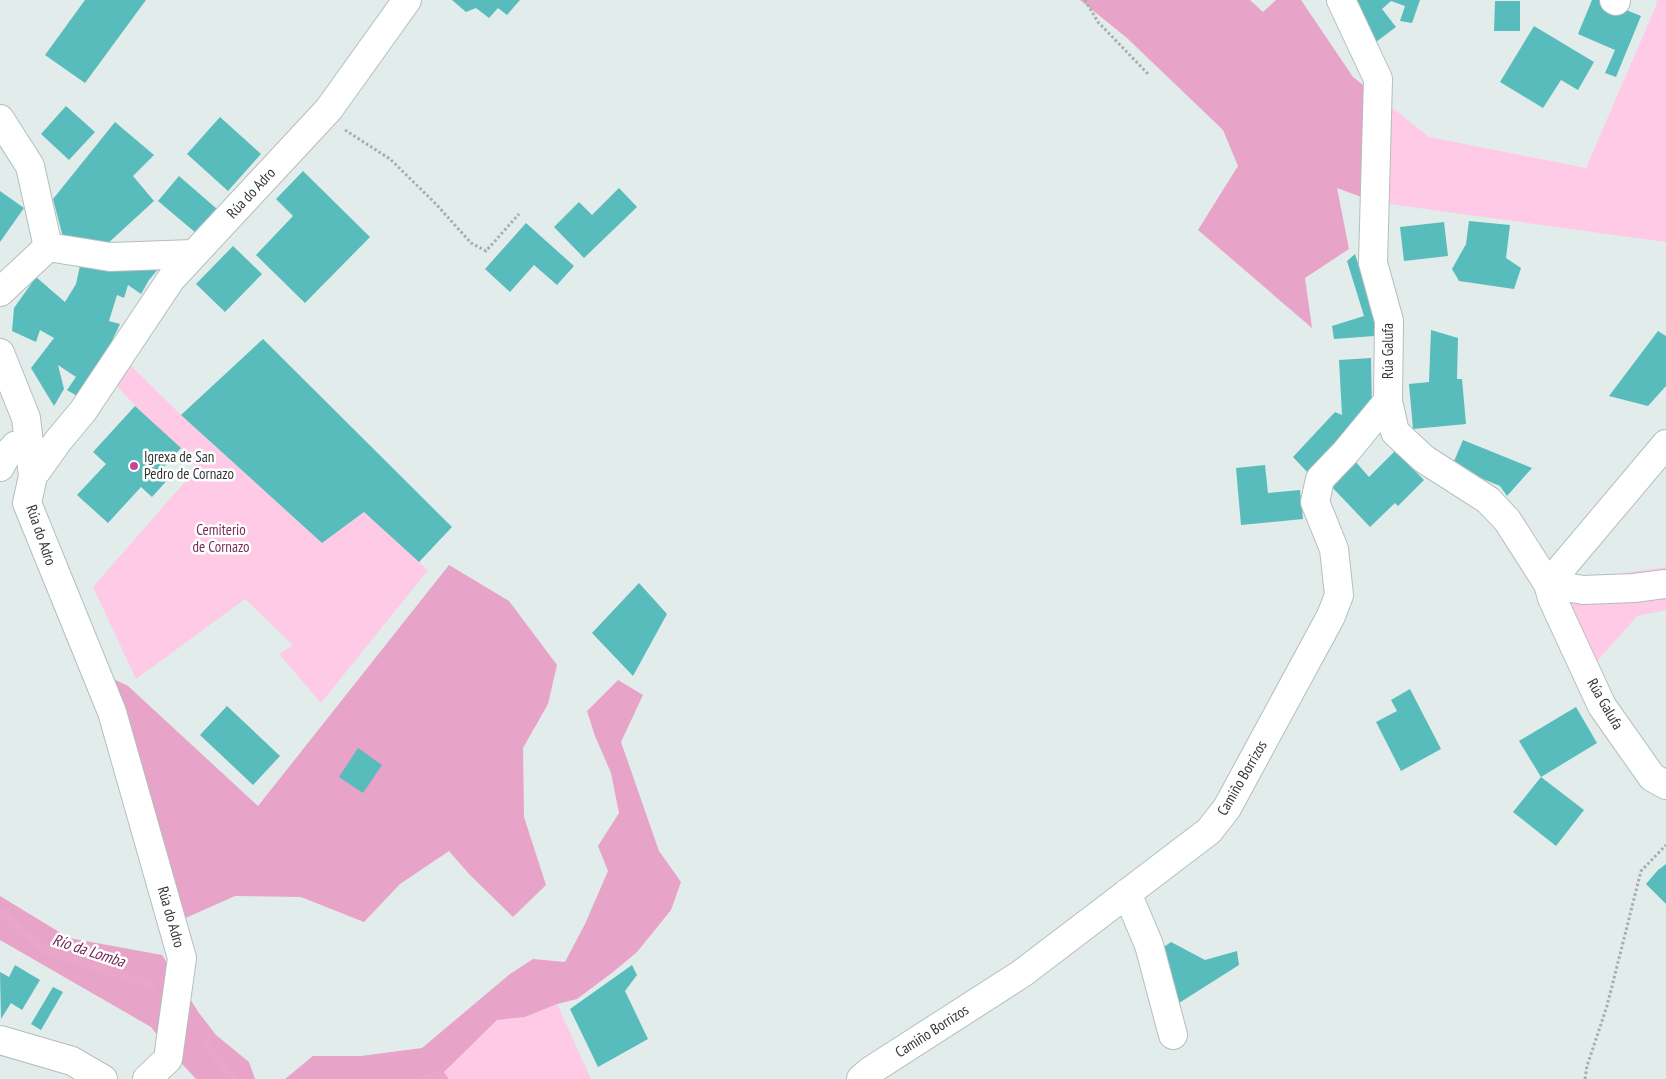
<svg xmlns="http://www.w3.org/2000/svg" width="1666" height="1079" font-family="'PT Sans Narrow',sans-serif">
  <rect width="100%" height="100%" fill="#e2eceb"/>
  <path fill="#fecae5" d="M 1657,0 L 1666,0 L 1666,242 L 1375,202 L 1377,96 L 1429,137 L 1586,168 L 1656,6 Z
    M 128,363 L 181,415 L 322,543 L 364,512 L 428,570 L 321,703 L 279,654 L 293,645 L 245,599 L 136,679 L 93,587 L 197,468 C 172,438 141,414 115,384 Z
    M 1666,567 L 1666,610 L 1637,616 L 1578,683 L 1548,584 Z
    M 557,1004 L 591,1079 L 434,1079 L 441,1075 L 497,1020 L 525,1017 Z"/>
  <path fill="#e8a3c8" d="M 1080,0 L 1250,0 L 1263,12 L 1276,0 L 1301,0 L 1353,77 L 1377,96 L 1375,202 L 1337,188 L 1349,249 L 1305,278 L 1312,328 L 1198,230 L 1238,166 L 1223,130 L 1127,38 Z
    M 449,565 L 509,601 L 557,665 L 548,704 L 523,748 L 524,817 L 546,885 L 513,917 L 470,875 L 449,851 L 400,884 L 364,922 L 301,897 L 235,896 L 172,924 L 95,670 L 128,686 L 258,806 Z
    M 618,680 L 643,695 L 621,742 L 659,851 L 681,882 L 671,910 L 637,952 L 613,972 L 577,999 L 557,1004 L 525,1017 L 497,1020 L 441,1075 L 434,1079 L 285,1079 L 313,1056 L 361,1056 L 422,1048 L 510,974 L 533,959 L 565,962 L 585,924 L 608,871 L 598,846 L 619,813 L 611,773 L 595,736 L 587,711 Z
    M 0,896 L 69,938 L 162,955 L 199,1013 L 216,1035 L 249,1062 L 255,1079 L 196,1079 L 170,1051 L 151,1027 L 0,940 Z"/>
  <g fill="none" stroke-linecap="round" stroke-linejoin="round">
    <path stroke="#eaa6ca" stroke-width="8" d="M 0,911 L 45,951 L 153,985
      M 207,1046 L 234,1079
      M 422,1079 L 441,1075 L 444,1079"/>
  </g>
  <path fill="#59bcbc" d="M 85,0 L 146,0 L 85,83 L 45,55 Z
    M 452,0 L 520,0 L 507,15 L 498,8 L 489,18 L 476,8 L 466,12 Z
    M 1353,0 L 1420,0 L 1412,23 L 1400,21 L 1405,6 L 1391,1 L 1382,9 L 1396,27 L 1376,42 Z
    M 1592,0 L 1602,0 L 1641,16 L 1616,77 L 1605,73 L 1615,50 L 1578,34 Z
    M 1495,1 L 1520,1 L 1520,31 L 1494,31 Z
    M 1534,26 L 1594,62 L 1578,90 L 1561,80 L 1543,108 L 1500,82 Z
    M 66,106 L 95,132 L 69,160 L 41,134 Z
    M 220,117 L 261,154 L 228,191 L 187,154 Z
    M 115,122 L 154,155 L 133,176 L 154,201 L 105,246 L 64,241 L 53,199 Z
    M 303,171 L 370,237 L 305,303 L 256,255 L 293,216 L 276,199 Z
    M 179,176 L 217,209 L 196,233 L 158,201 Z
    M 619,188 L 637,207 L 584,258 L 554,227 L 579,202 L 592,215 Z
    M 0,191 L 24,208 L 0,242 Z
    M 1469,221 L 1510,225 L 1506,258 L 1521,268 L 1514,289 L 1459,281 L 1452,269 L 1466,244 Z
    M 1444,222 L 1448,256 L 1404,261 L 1400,227 Z
    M 526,223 L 574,266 L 557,285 L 534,265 L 510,292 L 485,269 Z
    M 233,246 L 262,274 L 225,312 L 196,284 Z
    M 1355,254 L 1374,314 L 1374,336 L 1334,339 L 1332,326 L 1364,316 L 1347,261 Z
    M 81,261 L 164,262 L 149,280 L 141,294 L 128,285 L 124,298 L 117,295 L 109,321 L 120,324 L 111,343 L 77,396 L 67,390 L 76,377 L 58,365 L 64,389 L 54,406 L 31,368 L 54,338 L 40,330 L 36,342 L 12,331 L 14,308 L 36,277 L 65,302 L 76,284 Z
    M 1431,330 L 1458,338 L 1457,379 L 1462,379 L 1466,424 L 1413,429 L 1409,384 L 1429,382 Z
    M 1658,331 L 1666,336 L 1666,386 L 1648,406 L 1609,396 Z
    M 263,339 L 452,527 L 419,562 L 364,512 L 322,543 L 181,415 Z
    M 1371,358 L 1372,412 L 1309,474 L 1293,457 L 1335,412 L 1342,415 L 1339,360 Z
    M 135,406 L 181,448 L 162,469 L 171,476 L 152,497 L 141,487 L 108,523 L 77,495 L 106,464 L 93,452 Z
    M 1463,440 L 1500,455 L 1532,468 L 1507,496 L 1500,486 L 1452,466 Z
    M 1395,451 L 1424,480 L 1398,506 L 1395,503 L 1370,527 L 1330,485 L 1355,461 L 1369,477 Z
    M 1265,465 L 1268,493 L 1300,490 L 1303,519 L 1241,525 L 1236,468 Z
    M 639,583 L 667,614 L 633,676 L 592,633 Z
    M 1410,689 L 1441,749 L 1401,771 L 1376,722 L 1397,711 L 1391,700 Z
    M 227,706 L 280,756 L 253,785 L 200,735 Z
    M 1576,707 L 1597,743 L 1541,777 L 1519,741 Z
    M 358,748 L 382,765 L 363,793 L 339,777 Z
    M 1541,777 L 1584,810 L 1556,846 L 1513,812 Z
    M 1666,864 L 1666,904 L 1646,884 L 1658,870 Z
    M 1171,942 L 1205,960 L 1237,951 L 1239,965 L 1179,1003 L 1158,951 Z
    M 15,965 L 40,980 L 22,1010 L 11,1003 L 1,1019 L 0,972 L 9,977 Z
    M 632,965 L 637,975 L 625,991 L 648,1039 L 598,1067 L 570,1009 Z
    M 53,987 L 63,992 L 41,1030 L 31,1024 Z"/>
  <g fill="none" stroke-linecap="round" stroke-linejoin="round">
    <g stroke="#b5bebe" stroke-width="30">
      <path id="minor" d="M 1341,0 L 1378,79 L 1373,263 L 1389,321 L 1388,401 L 1395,432 L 1424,459 L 1488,500 L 1507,520 L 1548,584 L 1552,598 L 1602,706 L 1652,777 L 1666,785
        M 1614,0 L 1616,1
        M 0,119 L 30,166 L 48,247
        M 48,247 L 110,257 L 194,254
        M 0,292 L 48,247
        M 0,353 L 26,418 L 33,476
        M 0,467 L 6,456 L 15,446 L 30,451
        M 1548,584 L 1666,444
        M 1548,584 L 1583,590 L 1634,588 L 1666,584
        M 1127,893 L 1149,945 L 1173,1035
        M 0,1040 L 72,1061 L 103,1079
        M 147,1079 L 168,1059 L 182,958 L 112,712 L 27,503 L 33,476 L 58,441 L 83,411 L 171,279 L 329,109 L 407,0
        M 861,1079 L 870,1071 L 1021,974 L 1209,831 L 1227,808 L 1331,616 L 1339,595 L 1334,549 L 1315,502 L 1320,479 L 1345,453 L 1388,401"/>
    </g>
    <path stroke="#a5adad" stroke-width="3" stroke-dasharray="2.5 2.5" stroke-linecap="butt" d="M 1085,0 L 1098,22 L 1149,75
      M 345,130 L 390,159 L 436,204 L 471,243 L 486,251 L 519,214
      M 1585,1079 L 1587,1066 L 1607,1006 L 1641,871 L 1666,845"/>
    <use href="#minor" stroke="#fff" stroke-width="28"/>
  </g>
  <circle fill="#c64895" stroke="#fff" stroke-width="2" cx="134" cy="466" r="5"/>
  <g text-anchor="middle" stroke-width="5" stroke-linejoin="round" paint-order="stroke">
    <g font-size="15" fill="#343838" stroke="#fff">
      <text transform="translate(251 193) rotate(-47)" y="5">Rúa do Adro</text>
      <text transform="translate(1388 351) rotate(-90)" y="5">Rúa Galufa</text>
      <text transform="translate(41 535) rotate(71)" y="5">Rúa do Adro</text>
      <text transform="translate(1605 704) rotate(60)" y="5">Rúa Galufa</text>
      <text transform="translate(1242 778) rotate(-60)" y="5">Camiño Borrizos</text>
      <text transform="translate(171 917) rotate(74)" y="5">Rúa do Adro</text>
      <text transform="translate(932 1031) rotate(-33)" y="5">Camiño Borrizos</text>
    </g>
    <g font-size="15" fill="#343838" stroke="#fff" text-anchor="start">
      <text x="144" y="462">Igrexa de San<tspan x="144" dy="17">Pedro de Cornazo</tspan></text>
    </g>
    <g font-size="15" fill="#7b2d5c" stroke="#fff">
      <text x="221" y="535">Cemiterio<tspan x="221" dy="17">de Cornazo</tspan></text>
    </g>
    <g font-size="16" font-style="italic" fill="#722454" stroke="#fff">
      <text transform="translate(89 950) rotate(18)" y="6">Río da Lomba</text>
    </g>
  </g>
</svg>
